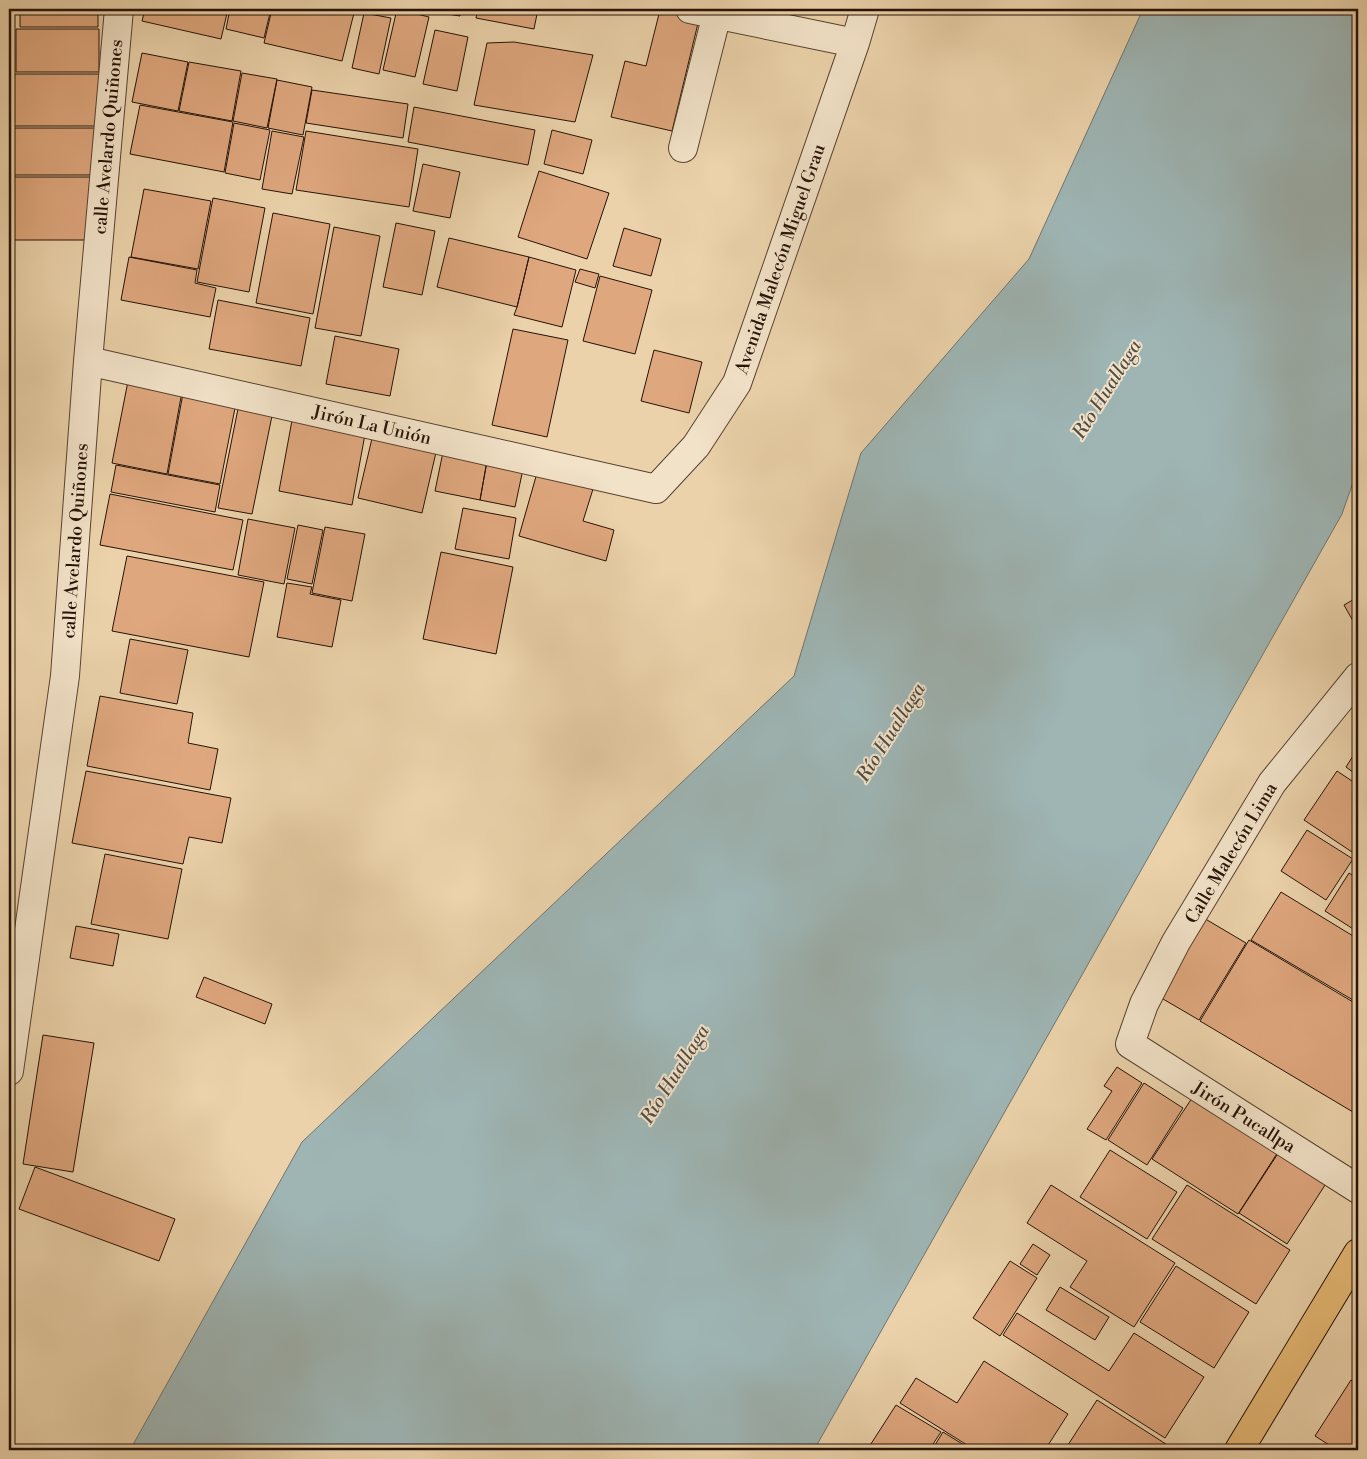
<svg xmlns="http://www.w3.org/2000/svg" width="1367" height="1459" font-family="'Libre Bodoni',serif">
  <rect width="100%" height="100%" fill="#ebd2aa"/>
  <filter id="stains"><feTurbulence type="fractalNoise" baseFrequency=".004" numOctaves="4"/><feColorMatrix values="0 0 0 0 .2 0 0 0 0 .09 0 0 0 0 .02 0 0 0 .5 -.17"/></filter>
  <radialGradient id="worn" r=".72"><stop offset=".6" stop-color="#630" stop-opacity="0"/><stop offset="1" stop-color="#630" stop-opacity=".3"/></radialGradient>
  <path fill="#9eb5b4" stroke="#6e746f" d="M 1143,9 L 1358,9 L 1358,468 L 1342,514 L 814,1450 L 130,1450 L 302,1142 L 794,676 L 861,453 L 1029,259 Z"/>
  <path fill="#dfa77e" stroke="#261207" d="M 20,9 L 98,9 L 98,27 L 20,27 Z
    M 145,9 L 228,9 L 221,39 L 142,21 Z
    M 230,9 L 271,9 L 264,38 L 226,29 Z
    M 272,9 L 355,9 L 342,61 L 264,43 Z
    M 397,9 L 429,17 L 415,77 L 383,70 Z
    M 415,9 L 461,9 L 460,16 Z
    M 478,9 L 538,9 L 534,29 L 476,18 Z
    M 822,9 L 851,9 L 850,13 Z
    M 660,10 L 699,19 L 672,131 L 611,117 L 625,61 L 646,66 Z
    M 364,13 L 391,18 L 379,74 L 352,68 Z
    M 16,29 L 99,29 L 99,72 L 16,72 Z
    M 435,30 L 468,37 L 457,91 L 423,84 Z
    M 514,42 L 593,55 L 575,122 L 474,105 L 487,43 Z
    M 142,53 L 188,62 L 178,111 L 132,102 Z
    M 189,62 L 241,71 L 232,121 L 179,111 Z
    M 242,73 L 277,79 L 267,128 L 233,121 Z
    M 9,74 L 102,74 L 102,126 L 9,126 Z
    M 277,80 L 312,87 L 303,135 L 268,128 Z
    M 312,90 L 408,104 L 403,138 L 306,123 Z
    M 140,105 L 233,122 L 224,172 L 130,154 Z
    M 414,107 L 535,130 L 528,165 L 408,142 Z
    M 234,123 L 270,130 L 260,180 L 225,173 Z
    M 9,128 L 95,128 L 95,175 L 9,175 Z
    M 552,130 L 592,140 L 583,174 L 544,164 Z
    M 272,131 L 304,137 L 292,194 L 262,189 Z
    M 306,131 L 418,149 L 409,207 L 296,190 Z
    M 423,164 L 460,172 L 450,218 L 413,211 Z
    M 539,171 L 609,193 L 587,259 L 518,237 Z
    M 9,177 L 91,177 L 91,240 L 9,240 Z
    M 144,189 L 211,201 L 198,269 L 131,257 Z
    M 213,198 L 265,208 L 249,292 L 197,282 Z
    M 273,213 L 330,224 L 313,314 L 256,303 Z
    M 396,223 L 435,231 L 422,295 L 383,287 Z
    M 334,227 L 380,236 L 361,336 L 315,328 Z
    M 624,228 L 661,239 L 651,276 L 613,266 Z
    M 449,238 L 529,257 L 517,307 L 437,287 Z
    M 129,257 L 197,270 L 195,283 L 216,288 L 210,317 L 121,300 Z
    M 529,257 L 576,270 L 562,327 L 514,315 L 517,307 Z
    M 580,269 L 599,274 L 595,288 L 575,282 Z
    M 600,276 L 652,290 L 635,354 L 583,341 Z
    M 218,300 L 310,318 L 301,366 L 209,349 Z
    M 513,329 L 568,340 L 547,437 L 492,425 Z
    M 335,336 L 399,349 L 390,396 L 326,384 Z
    M 654,350 L 702,362 L 689,413 L 641,401 Z
    M 129,376 L 183,386 L 167,474 L 112,463 Z
    M 184,388 L 237,398 L 220,484 L 168,474 Z
    M 240,399 L 274,406 L 252,514 L 218,508 Z
    M 293,415 L 366,429 L 352,505 L 279,491 Z
    M 373,434 L 437,448 L 422,513 L 358,498 Z
    M 443,452 L 487,461 L 480,500 L 435,491 Z
    M 487,461 L 523,469 L 515,507 L 480,500 Z
    M 116,465 L 220,485 L 215,512 L 111,492 Z
    M 537,473 L 593,489 L 583,521 L 614,530 L 606,561 L 519,536 Z
    M 110,494 L 243,520 L 233,570 L 100,545 Z
    M 463,508 L 516,518 L 509,559 L 455,549 Z
    M 248,519 L 295,528 L 284,584 L 238,575 Z
    M 298,525 L 323,530 L 312,584 L 287,579 Z
    M 325,527 L 365,534 L 352,601 L 312,593 Z
    M 441,552 L 513,567 L 496,654 L 423,639 Z
    M 127,556 L 264,582 L 249,657 L 112,631 Z
    M 287,583 L 312,587 L 310,594 L 341,600 L 332,647 L 277,637 Z
    M 1358,597 L 1358,630 L 1344,605 Z
    M 130,639 L 188,650 L 177,704 L 120,693 Z
    M 100,696 L 193,713 L 188,743 L 218,749 L 210,790 L 87,766 Z
    M 1358,748 L 1358,776 L 1346,767 Z
    M 86,771 L 231,798 L 222,843 L 189,837 L 183,864 L 72,843 Z
    M 1337,771 L 1358,785 L 1358,856 L 1304,820 Z
    M 1307,830 L 1353,859 L 1326,900 L 1281,871 Z
    M 105,854 L 182,869 L 168,939 L 91,924 Z
    M 1349,873 L 1358,879 L 1358,932 L 1325,911 Z
    M 1281,892 L 1358,939 L 1358,1003 L 1251,940 Z
    M 1197,914 L 1246,943 L 1199,1020 L 1151,992 Z
    M 76,926 L 119,934 L 113,966 L 70,958 Z
    M 1249,940 L 1358,1005 L 1358,1115 L 1200,1021 Z
    M 204,977 L 272,1004 L 265,1024 L 196,997 Z
    M 43,1035 L 94,1043 L 73,1172 L 23,1164 Z
    M 1117,1067 L 1142,1083 L 1106,1140 L 1087,1129 L 1112,1091 L 1104,1086 Z
    M 1144,1083 L 1183,1108 L 1147,1165 L 1108,1140 Z
    M 1192,1098 L 1278,1152 L 1238,1214 L 1152,1159 Z
    M 1110,1150 L 1177,1192 L 1147,1239 L 1080,1197 Z
    M 1279,1152 L 1327,1182 L 1287,1244 L 1239,1213 Z
    M 35,1167 L 175,1219 L 159,1261 L 19,1209 Z
    M 1051,1185 L 1175,1263 L 1134,1327 L 1070,1287 L 1087,1261 L 1027,1223 Z
    M 1187,1185 L 1290,1250 L 1256,1304 L 1152,1239 Z
    M 1033,1244 L 1050,1255 L 1037,1275 L 1020,1264 Z
    M 1010,1261 L 1037,1278 L 1000,1336 L 973,1318 Z
    M 1176,1266 L 1249,1312 L 1214,1368 L 1140,1322 Z
    M 1060,1287 L 1109,1317 L 1095,1340 L 1046,1310 Z
    M 1017,1313 L 1109,1371 L 1134,1333 L 1204,1377 L 1165,1438 L 1003,1335 Z
    M 984,1361 L 1068,1414 L 1045,1450 L 975,1450 L 900,1403 L 916,1378 L 957,1403 Z
    M 1351,1380 L 1358,1384 L 1358,1450 L 1337,1450 L 1315,1436 Z
    M 1097,1400 L 1169,1446 L 1166,1450 L 1070,1450 L 1066,1448 Z
    M 896,1405 L 941,1432 L 929,1450 L 867,1450 Z
    M 943,1432 L 972,1450 L 932,1450 Z"/>
  <g fill="none" stroke-linecap="round" stroke-linejoin="round">
    <g stroke="#574230" stroke-width="30">
      <path id="minor" d="M 690,9 L 855,43
        M 683,148 L 717,14
        M 88,361 L 656,489 L 696,446 L 737,383 L 855,43 L 865,9
        M 1358,677 L 1272,783 L 1176,942 L 1144,1004 L 1130,1044 L 1358,1189
        M 9,1071 L 65,676 L 88,361 L 119,9"/>
    </g>
    <g stroke="#261207" stroke-width="30">
      <path id="trunk" d="M 1239,1450 L 1358,1253"/>
    </g>
    <use href="#minor" stroke="#f2e2c8" stroke-width="28"/>
    <use href="#trunk" stroke="#e6b975" stroke-width="28"/>
  </g>
  <g text-anchor="middle" stroke-width="4" stroke-linejoin="round" paint-order="stroke">
    <g font-size="18" fill="#261207" stroke="#f2e2c8">
      <text transform="translate(108 137) rotate(-85)" y="6">calle Avelardo Quiñones</text>
      <text transform="translate(780 259) rotate(-71)" y="6">Avenida Malecón Miguel Grau</text>
      <text transform="translate(372 425) rotate(13)" y="6">Jirón La Unión</text>
      <text transform="translate(75 541) rotate(-86)" y="6">calle Avelardo Quiñones</text>
      <text transform="translate(1231 853) rotate(-59)" y="6">Calle Malecón Lima</text>
      <text transform="translate(1244 1117) rotate(32)" y="6">Jirón Pucallpa</text>
    </g>
    <g font-size="19" font-style="italic" fill="#504b44" stroke="#f2e2c8">
      <text transform="translate(1106 389) rotate(-58)" y="7">Río Huallaga</text>
      <text transform="translate(890 732) rotate(-58)" y="7">Río Huallaga</text>
      <text transform="translate(674 1074) rotate(-58)" y="7">Río Huallaga</text>
    </g>
  </g>
  <rect width="1367" height="1459" fill="none" stroke="#ebd2aa" stroke-width="30"/>
  <rect x="10" y="10" width="1347" height="1439" fill="none" stroke="#261207" stroke-width="2.5"/>
  <rect x="15" y="15" width="1337" height="1429" fill="none" stroke="#261207"/>
  <rect width="100%" height="100%" filter="url(#stains)"/>
  <rect width="100%" height="100%" fill="url(#worn)"/>
</svg>
